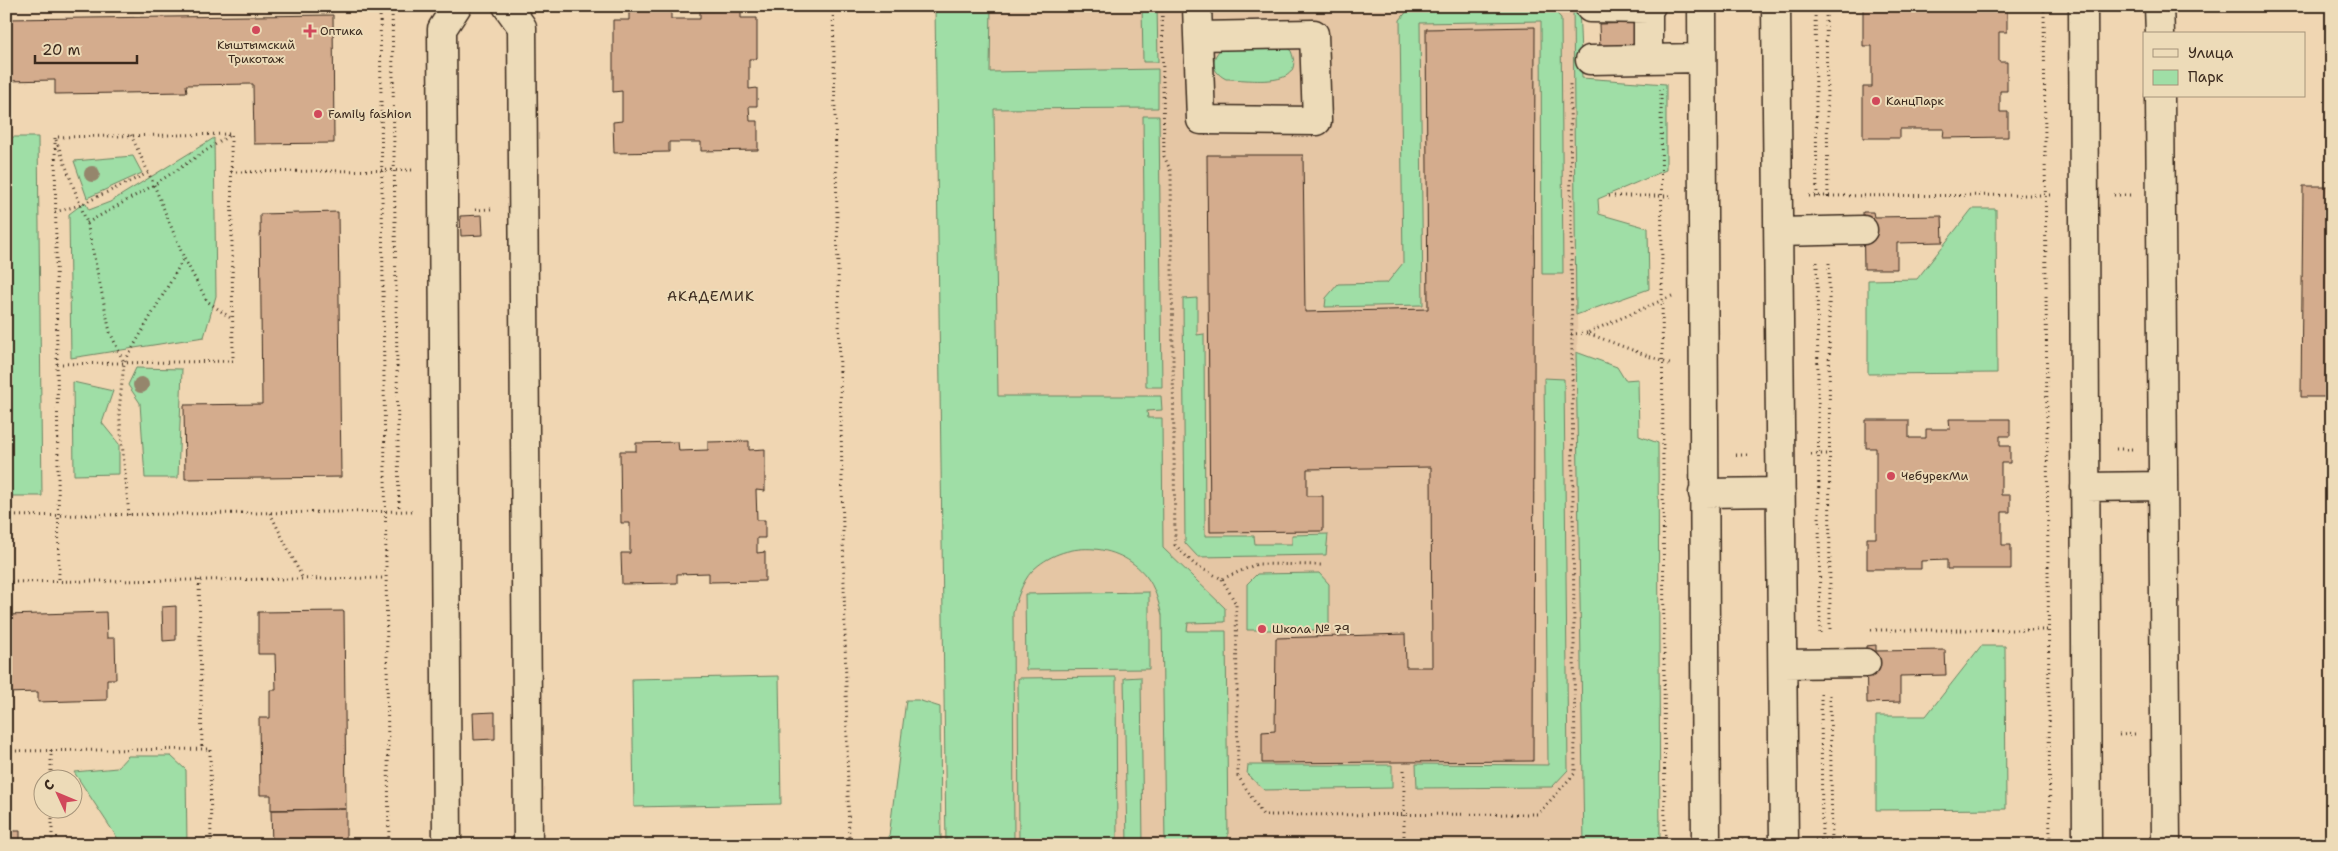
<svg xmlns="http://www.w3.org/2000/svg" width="2338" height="851" font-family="'Shantell Sans',sans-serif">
  <rect width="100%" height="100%" fill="#f0d6b2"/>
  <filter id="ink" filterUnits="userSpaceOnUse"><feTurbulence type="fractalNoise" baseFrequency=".02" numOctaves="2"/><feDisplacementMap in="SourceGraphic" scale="10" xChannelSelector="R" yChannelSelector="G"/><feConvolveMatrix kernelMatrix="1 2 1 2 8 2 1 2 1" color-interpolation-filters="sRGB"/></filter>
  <g filter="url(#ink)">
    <path fill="#e5c6a4" d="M 935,6 L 1573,6 L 1584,845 L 946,845 Z"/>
    <path fill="#9fdea6" stroke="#6d8462" d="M 935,6 L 991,6 L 990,72 L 1158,69 L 1158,108 L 994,109 L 998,396 L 1161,396 L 1162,410 L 1147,411 L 1148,418 L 1162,418 L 1163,548 L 1225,608 L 1225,622 L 1188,623 L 1187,631 L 1226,631 L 1228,838 L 1189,838 L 1189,845 L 1165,845 L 1162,615 C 1158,601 1155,587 1146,576 C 1118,541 1063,540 1032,571 C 1022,582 1017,599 1013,613 L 1014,845 L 946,845 Z
      M 1142,6 L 1157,6 L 1158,62 L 1143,62 Z
      M 1411,6 L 1550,6 L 1561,18 L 1563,274 L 1542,274 L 1541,21 L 1420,23 L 1423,305 L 1325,307 L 1326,298 L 1338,284 L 1387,283 L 1403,263 L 1400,20 Z
      M 1573,6 L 1579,6 L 1582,78 L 1666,84 L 1666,170 L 1598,199 L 1599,214 L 1648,228 L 1649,289 L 1576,315 Z
      M 1227,45 L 1284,45 L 1291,51 C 1307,90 1249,79 1226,79 C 1208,70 1211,54 1227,45 Z
      M 1143,116 L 1159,116 L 1162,387 L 1146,387 Z
      M 6,137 L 38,137 L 42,496 L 6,496 Z
      M 214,138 L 216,296 L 204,337 L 71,358 L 69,214 L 85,202 L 89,210 L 110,202 Z
      M 133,156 L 142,173 L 87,198 L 74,161 Z
      M 1972,209 L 1996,209 L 1997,373 L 1868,374 L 1868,280 L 1917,279 Z
      M 1197,298 L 1197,335 L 1204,334 L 1205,536 L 1254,536 L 1255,544 L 1292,544 L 1292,535 L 1328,534 L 1326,555 L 1198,557 L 1185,543 L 1183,299 Z
      M 1576,352 L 1617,367 L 1625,380 L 1638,379 L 1639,436 L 1658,443 L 1660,845 L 1584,845 Z
      M 136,368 L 182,369 L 178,478 L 145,478 L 140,403 L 128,385 Z
      M 1544,378 L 1564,379 L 1568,770 L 1552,787 L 1417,788 L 1416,764 L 1548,765 Z
      M 73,382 L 113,391 L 102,423 L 119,444 L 119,474 L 74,475 Z
      M 1319,573 L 1329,584 L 1329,630 L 1247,630 L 1247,584 L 1257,574 Z
      M 1149,592 L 1149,669 L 1026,670 L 1025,594 Z
      M 1981,646 L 2005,646 L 2006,809 L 1876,810 L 1876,716 L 1926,716 Z
      M 779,676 L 781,804 L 634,807 L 632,679 Z
      M 1116,677 L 1117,842 L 1019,843 L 1018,678 Z
      M 1141,677 L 1143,845 L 1127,845 L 1124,678 Z
      M 906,700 L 918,700 L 940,707 L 941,845 L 888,845 Z
      M 128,756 L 171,756 L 186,770 L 187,845 L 122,845 L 74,772 L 117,768 Z
      M 1248,765 L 1392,765 L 1392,788 L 1264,790 L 1247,774 Z"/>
    <path fill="#d4ac8d" stroke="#3b2a1e" d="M 1863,6 L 2007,6 L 2007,32 L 1999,32 L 1999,62 L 2007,62 L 2007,91 L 2000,91 L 2000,112 L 2008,112 L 2008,137 L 1943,138 L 1944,129 L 1900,129 L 1900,138 L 1863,138 L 1863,87 L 1872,87 L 1872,46 L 1863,46 Z
      M 741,10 L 741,18 L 757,18 L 757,59 L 749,59 L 749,89 L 757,88 L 757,106 L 749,106 L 750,121 L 758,121 L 758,150 L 701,151 L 701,142 L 669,142 L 669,152 L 614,153 L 613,122 L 622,121 L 622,91 L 613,92 L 613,20 L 629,20 L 629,11 L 671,11 L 671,19 L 700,19 L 700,11 Z
      M 333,15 L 334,143 L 254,144 L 253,84 L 186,85 L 187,92 L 55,94 L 55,80 L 6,81 L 6,19 Z
      M 1640,23 L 1641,50 L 1600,51 L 1599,24 Z
      M 1535,27 L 1533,761 L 1262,763 L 1262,732 L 1275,731 L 1276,638 L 1405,634 L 1406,667 L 1432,667 L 1431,467 L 1307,469 L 1307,496 L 1323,496 L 1323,531 L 1210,532 L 1207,155 L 1303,155 L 1305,312 L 1428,309 L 1426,29 Z
      M 2303,186 L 2332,186 L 2332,397 L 2301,397 Z
      M 338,212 L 341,477 L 185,479 L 184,405 L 262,404 L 260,214 Z
      M 1863,212 L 1873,212 L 1874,217 L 1942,216 L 1943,242 L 1897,243 L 1897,269 L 1864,269 Z
      M 482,215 L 483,235 L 461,236 L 460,216 Z
      M 1949,419 L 2010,419 L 2010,436 L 2000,436 L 2000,446 L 2010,446 L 2010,463 L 2001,463 L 2001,495 L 2010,495 L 2010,512 L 2002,512 L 2002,545 L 2011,545 L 2011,569 L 1947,569 L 1947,560 L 1921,561 L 1921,569 L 1867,569 L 1867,538 L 1876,538 L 1876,448 L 1866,448 L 1866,420 L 1909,420 L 1909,438 L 1926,438 L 1926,429 L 1950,429 Z
      M 749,441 L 749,450 L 765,449 L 765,491 L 756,490 L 757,520 L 765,520 L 765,538 L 757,538 L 757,553 L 765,552 L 765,581 L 709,582 L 709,573 L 677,574 L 677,583 L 622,584 L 621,553 L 630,553 L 630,523 L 621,523 L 620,451 L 636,451 L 636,443 L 678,442 L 679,451 L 708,450 L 708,442 Z
      M 176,606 L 176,640 L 163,641 L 162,607 Z
      M 344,611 L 346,809 L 271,810 L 271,795 L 260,795 L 259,718 L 270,718 L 270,690 L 276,690 L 275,654 L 258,654 L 258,612 Z
      M 106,612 L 107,638 L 115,638 L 116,679 L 107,679 L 107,700 L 38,702 L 38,692 L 6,693 L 6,615 Z
      M 1876,645 L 1876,651 L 1945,650 L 1946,675 L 1900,676 L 1900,702 L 1867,703 L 1866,646 Z
      M 495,712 L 495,739 L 474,740 L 473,713 Z
      M 346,809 L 346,845 L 272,845 L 271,810 Z
      M 6,831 L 20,831 L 20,845 L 6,845 Z"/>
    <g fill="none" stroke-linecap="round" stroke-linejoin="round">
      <g stroke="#3b2a1e" stroke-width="31">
        <path id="minor" d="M 507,6 L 522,27 L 528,845
          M 1197,6 L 1201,120 L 1317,121 L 1314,34 L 1198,36
          M 1702,6 L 1706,845
          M 1776,6 L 1784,845
          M 2083,6 L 2087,845
          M 2159,6 L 2160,34
          M 1590,8 L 1648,9 L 1651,6
          M 1648,9 L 1648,59
          M 1590,60 L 1701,58
          M 2160,96 L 2166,845
          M 1779,232 L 1863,230
          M 2085,487 L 2163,486
          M 1703,493 L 1781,492
          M 1784,664 L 1866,663
          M 447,845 L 442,29 L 457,6"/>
      </g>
      <path stroke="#3b2a1e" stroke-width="3" stroke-dasharray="1 4" stroke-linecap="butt" d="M 380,6 L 389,845
        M 392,6 L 399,511
        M 833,6 L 849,845
        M 1162,6 L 1164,156 L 1171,172 L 1175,545 L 1195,565 L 1222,579 L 1257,564 L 1322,565
        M 1815,6 L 1817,201
        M 1826,6 L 1828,199
        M 2044,6 L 2050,845
        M 1661,89 L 1665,845
        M 131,135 L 154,185 L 184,258 L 207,301 L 232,319
        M 56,140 L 87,223 L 110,332 L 124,363
        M 231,172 L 412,170
        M 2114,195 L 2131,195
        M 1609,196 L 1671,196
        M 1809,196 L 2053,195
        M 475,210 L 491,209
        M 55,212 L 80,205 L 148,173
        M 87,223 L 154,185 L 231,134
        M 1817,262 L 1820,633
        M 1829,263 L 1830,632
        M 1672,296 L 1587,333 L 1672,365
        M 1571,334 L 1587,333
        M 57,364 L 233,361 L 231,134 L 55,137 L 59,582
        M 2116,449 L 2133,449
        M 1811,454 L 1830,454
        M 1736,455 L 1750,455
        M 270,513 L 303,579
        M 129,515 L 119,411 L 124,363 L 184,258
        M 6,516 L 413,511
        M 1222,579 L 1236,604 L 1238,776 L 1263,815 L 1538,814 L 1575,773 L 1570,84
        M 199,580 L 202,749
        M 6,582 L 386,578
        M 1871,630 L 2048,630
        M 1821,694 L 1822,845
        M 1830,695 L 1832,845
        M 2119,735 L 2135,734
        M 51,750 L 51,778
        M 6,751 L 210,749 L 211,845
        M 1404,770 L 1404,845
        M 52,808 L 52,845
        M 1815,840 L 1832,840
        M 1737,841 L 1754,841"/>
      <use href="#minor" stroke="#eddbb8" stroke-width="28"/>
    </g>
    <g fill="#95866c">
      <circle cx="92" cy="174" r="8"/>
      <circle cx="141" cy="385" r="8"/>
    </g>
  </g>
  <g fill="#d1495b" stroke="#eddbb8" stroke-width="2">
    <circle cx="256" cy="30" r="5"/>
    <path d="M307.5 23.5h5v5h5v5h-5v5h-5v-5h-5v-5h5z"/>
    <circle cx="1876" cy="101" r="5"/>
    <circle cx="318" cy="114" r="5"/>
    <circle cx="1891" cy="476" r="5"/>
    <circle cx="1262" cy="629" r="5"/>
  </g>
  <g text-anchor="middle" stroke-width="4" stroke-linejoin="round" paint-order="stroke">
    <g font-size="12" fill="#3b2a1e" stroke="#eddbb8" text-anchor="start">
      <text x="320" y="35">Оптика</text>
      <text x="256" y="49" text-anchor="middle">Кыштымский<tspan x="256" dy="14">Трикотаж</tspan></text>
      <text x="1886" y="105">КанцПарк</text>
      <text x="328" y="118">Family fashion</text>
      <text x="1901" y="480">ЧебурекМи</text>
      <text x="1272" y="633">Школа № 79</text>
    </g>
    <g font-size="14" letter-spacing="1" fill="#3b2a1e" stroke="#eddbb8">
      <text x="711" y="301">АКАДЕМИК</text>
    </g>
  </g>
  <rect width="2338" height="851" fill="none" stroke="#eddbb8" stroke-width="25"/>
  <rect x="12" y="12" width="2313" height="826" fill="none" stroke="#3b2a1e" stroke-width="2" filter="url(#ink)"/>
  <rect x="2143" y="32" width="162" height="65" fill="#eddbb8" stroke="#a6947a"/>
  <rect x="2153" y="49" width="25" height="8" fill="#eddbb8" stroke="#a6947a"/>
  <text x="2188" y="58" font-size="15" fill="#3b2a1e">Улица</text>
  <rect x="2153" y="70" width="25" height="15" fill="#9fdea6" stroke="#a6947a"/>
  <text x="2188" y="82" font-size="15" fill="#3b2a1e">Парк</text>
  <g transform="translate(58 794) rotate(314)"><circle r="24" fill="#eddbb8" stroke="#a6947a"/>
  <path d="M0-4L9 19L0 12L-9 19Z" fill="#d1495b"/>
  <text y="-8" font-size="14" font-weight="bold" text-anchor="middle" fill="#3b2a1e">С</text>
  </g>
  <path d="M35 55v8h102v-8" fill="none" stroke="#3b2a1e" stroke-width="2.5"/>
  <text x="42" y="55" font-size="15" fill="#3b2a1e" stroke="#eddbb8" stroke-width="4" paint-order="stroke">20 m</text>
</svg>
